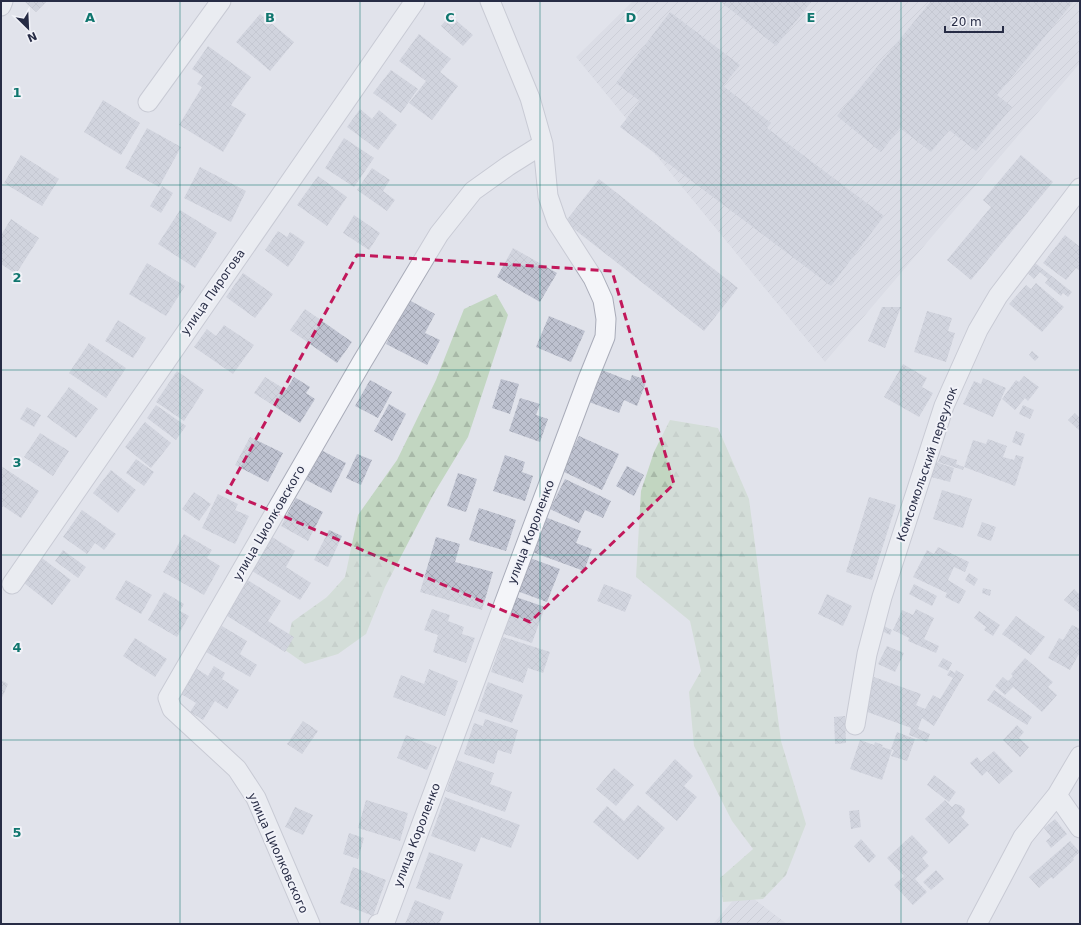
<svg xmlns="http://www.w3.org/2000/svg" width="1081" height="925" font-family="'DejaVu Sans',sans-serif">
  <defs>
    <pattern id="industrial-furrows" width="10" height="10" patternUnits="userSpaceOnUse"><rect width="10" height="10" fill="#d2d5e0"/><path d="M-1 1l2-2M0 10L10 0M9 11l2-2" fill="none" stroke="#b4b7c2"/></pattern>
    <pattern id="forest-firs" width="22" height="20" patternUnits="userSpaceOnUse"><rect width="22" height="20" fill="#c2d6c1"/><path d="M5 1l3.5 6h-7zM16 11l3.5 6h-7z" fill="#a7b8a7"/></pattern>
    <pattern id="building-cross-hatch" width="8" height="8" patternUnits="userSpaceOnUse"><rect width="8" height="8" fill="#bdc1cf"/><path d="M0 0l8 8M0 8l8-8" fill="none" stroke="#a2a6b3"/></pattern>
  </defs>
  <rect width="100%" height="100%" fill="#e1e3eb"/>
  <path fill="url(#industrial-furrows)" d="M 633,1 L 1080,1 L 1080,63 L 825,362 L 576,57 Z
    M 742,890 L 787,924 L 713,924 Z"/>
  <path fill="url(#forest-firs)" d="M 496,294 L 508,315 L 468,437 L 433,495 L 385,587 L 366,634 L 338,654 L 305,664 L 285,650 L 292,622 L 327,597 L 345,577 L 358,515 L 397,460 L 436,380 L 464,309 Z
    M 670,420 L 718,428 L 749,499 L 781,741 L 806,824 L 786,875 L 763,899 L 723,902 L 720,878 L 753,849 L 732,821 L 694,746 L 689,692 L 701,671 L 690,621 L 636,577 L 641,491 L 654,452 Z"/>
  <path fill="url(#building-cross-hatch)" d="M 24,1 L 47,1 L 36,12 Z
    M 720,1 L 812,1 L 776,46 Z
    M 931,1 L 1074,1 L 997,95 L 1012,107 L 976,151 L 949,130 L 931,152 L 900,128 L 881,152 L 837,116 Z
    M 670,12 L 740,65 L 723,86 L 771,123 L 767,128 L 884,216 L 831,286 L 620,127 L 640,101 L 616,83 Z
    M 260,14 L 294,42 L 270,71 L 236,42 Z
    M 450,15 L 473,35 L 463,46 L 441,26 Z
    M 419,34 L 451,59 L 440,72 L 458,86 L 432,120 L 409,103 L 426,81 L 399,61 Z
    M 208,46 L 251,77 L 231,105 L 246,114 L 223,152 L 179,125 L 202,87 L 197,84 L 203,76 L 192,69 Z
    M 391,70 L 418,89 L 401,113 L 373,93 Z
    M 103,100 L 140,123 L 121,155 L 84,132 Z
    M 360,109 L 372,119 L 379,110 L 397,125 L 378,150 L 347,127 Z
    M 147,128 L 181,147 L 159,187 L 125,168 Z
    M 344,138 L 374,158 L 354,187 L 325,168 Z
    M 21,155 L 59,179 L 42,206 L 4,183 Z
    M 1021,155 L 1053,182 L 971,280 L 947,260 L 991,207 L 983,200 Z
    M 200,167 L 246,191 L 231,222 L 184,198 Z
    M 372,168 L 390,180 L 383,191 L 395,200 L 387,211 L 357,190 Z
    M 318,176 L 347,197 L 327,226 L 297,205 Z
    M 599,179 L 738,288 L 704,331 L 565,222 Z
    M 162,186 L 173,193 L 161,213 L 150,206 Z
    M 180,210 L 217,233 L 195,268 L 158,244 Z
    M 354,215 L 380,233 L 369,250 L 343,233 Z
    M 11,219 L 39,238 L 16,274 L 1,264 L 1,235 Z
    M 278,231 L 287,237 L 290,232 L 305,242 L 288,267 L 265,250 Z
    M 1065,235 L 1080,247 L 1080,271 L 1076,268 L 1066,280 L 1043,263 Z
    M 513,248 L 557,273 L 540,302 L 497,277 Z
    M 1030,259 L 1072,292 L 1068,297 L 1063,293 L 1061,296 L 1045,283 L 1048,279 L 1040,272 L 1034,279 L 1022,268 Z
    M 147,263 L 185,286 L 166,316 L 129,294 Z
    M 243,273 L 273,294 L 255,318 L 226,297 Z
    M 1036,283 L 1064,307 L 1042,332 L 1009,304 L 1026,285 L 1031,289 Z
    M 409,300 L 435,314 L 425,333 L 440,340 L 427,365 L 386,344 Z
    M 882,307 L 901,307 L 885,348 L 868,341 Z
    M 305,309 L 352,342 L 337,363 L 290,330 Z
    M 927,311 L 952,318 L 948,331 L 955,333 L 946,362 L 914,352 Z
    M 549,316 L 585,331 L 571,362 L 536,347 Z
    M 118,320 L 146,338 L 133,358 L 105,341 Z
    M 224,325 L 254,345 L 233,374 L 194,347 L 207,329 L 216,336 Z
    M 89,343 L 126,368 L 106,398 L 69,373 Z
    M 1032,351 L 1039,357 L 1035,361 L 1029,355 Z
    M 903,364 L 927,378 L 922,387 L 933,393 L 919,417 L 884,397 Z
    M 602,370 L 630,381 L 632,375 L 647,380 L 637,406 L 624,400 L 619,413 L 589,402 Z
    M 177,371 L 204,390 L 184,421 L 156,402 Z
    M 1024,376 L 1039,387 L 1028,401 L 1025,398 L 1015,410 L 1002,399 L 1016,380 L 1019,382 Z
    M 265,377 L 286,390 L 294,377 L 310,387 L 306,393 L 315,399 L 300,423 L 254,393 Z
    M 983,378 L 1006,388 L 993,417 L 963,404 L 974,381 L 981,384 Z
    M 501,379 L 519,384 L 510,414 L 492,408 Z
    M 370,380 L 392,392 L 378,418 L 355,406 Z
    M 69,387 L 98,409 L 76,438 L 47,417 Z
    M 520,398 L 540,404 L 536,415 L 548,419 L 540,442 L 509,431 Z
    M 389,404 L 406,414 L 392,441 L 374,431 Z
    M 156,405 L 186,426 L 176,440 L 147,418 Z
    M 1023,405 L 1034,410 L 1030,419 L 1019,414 Z
    M 27,407 L 41,415 L 34,427 L 20,419 Z
    M 1075,413 L 1080,418 L 1080,431 L 1068,420 Z
    M 145,422 L 171,443 L 151,468 L 125,447 Z
    M 1016,431 L 1025,434 L 1021,446 L 1012,442 Z
    M 40,433 L 69,451 L 53,476 L 24,457 Z
    M 579,436 L 619,454 L 602,490 L 562,471 Z
    M 250,437 L 283,453 L 268,482 L 235,465 Z
    M 988,439 L 1007,446 L 1003,457 L 1014,460 L 1016,455 L 1024,457 L 1015,486 L 964,467 L 973,440 L 986,444 Z
    M 321,450 L 346,463 L 331,493 L 306,480 Z
    M 357,454 L 372,460 L 361,485 L 346,478 Z
    M 505,455 L 525,462 L 522,472 L 533,476 L 525,501 L 493,491 Z
    M 941,455 L 957,460 L 956,464 L 964,467 L 963,470 L 938,462 Z
    M 136,459 L 154,472 L 144,486 L 126,473 Z
    M 936,462 L 954,468 L 950,482 L 931,477 Z
    M 1,466 L 39,491 L 21,518 L 3,506 L 1,509 Z
    M 627,466 L 644,475 L 634,496 L 616,486 Z
    M 111,470 L 136,490 L 118,513 L 93,493 Z
    M 458,473 L 477,479 L 466,512 L 447,506 Z
    M 565,479 L 611,501 L 603,518 L 585,510 L 579,523 L 550,509 Z
    M 942,490 L 972,499 L 963,528 L 933,519 Z
    M 194,492 L 211,504 L 199,521 L 182,509 Z
    M 218,494 L 238,504 L 235,510 L 249,516 L 235,544 L 202,528 Z
    M 869,497 L 896,505 L 872,580 L 846,572 Z
    M 296,498 L 323,512 L 308,541 L 281,526 Z
    M 479,508 L 516,520 L 506,551 L 469,540 Z
    M 82,510 L 116,534 L 104,550 L 95,543 L 87,554 L 63,537 Z
    M 545,517 L 581,531 L 576,543 L 592,549 L 584,571 L 532,552 Z
    M 982,522 L 996,527 L 991,541 L 977,536 Z
    M 329,530 L 342,536 L 328,567 L 314,560 Z
    M 184,534 L 212,550 L 207,558 L 220,566 L 204,595 L 163,572 Z
    M 272,537 L 295,551 L 286,567 L 311,583 L 300,600 L 252,571 Z
    M 436,537 L 460,544 L 455,562 L 493,572 L 482,610 L 420,592 Z
    M 938,547 L 969,562 L 965,572 L 954,567 L 948,580 L 966,591 L 959,604 L 945,597 L 947,593 L 913,577 L 927,550 L 934,554 Z
    M 63,550 L 86,567 L 78,578 L 55,561 Z
    M 42,558 L 71,580 L 52,605 L 24,583 Z
    M 530,558 L 560,569 L 547,602 L 517,591 Z
    M 969,573 L 978,579 L 974,586 L 965,580 Z
    M 246,579 L 281,601 L 268,621 L 294,637 L 285,652 L 224,614 Z
    M 126,580 L 152,595 L 141,614 L 115,599 Z
    M 604,584 L 632,595 L 625,612 L 597,601 Z
    M 914,584 L 937,596 L 932,606 L 909,594 Z
    M 983,588 L 991,590 L 990,596 L 982,593 Z
    M 1074,589 L 1080,595 L 1080,613 L 1064,600 Z
    M 164,592 L 184,604 L 180,611 L 189,616 L 177,637 L 148,620 Z
    M 827,594 L 852,606 L 843,626 L 818,614 Z
    M 513,596 L 545,607 L 532,643 L 501,633 Z
    M 432,609 L 450,615 L 448,621 L 464,627 L 462,634 L 475,638 L 466,663 L 433,652 L 438,635 L 424,630 Z
    M 916,609 L 934,618 L 924,639 L 939,646 L 936,653 L 908,641 L 909,638 L 893,630 L 902,610 L 913,615 Z
    M 979,611 L 1000,625 L 993,636 L 984,630 L 986,627 L 974,618 Z
    M 1016,616 L 1045,637 L 1031,655 L 1002,634 Z
    M 874,621 L 892,630 L 890,635 L 872,626 Z
    M 1072,625 L 1080,629 L 1080,652 L 1070,670 L 1048,658 L 1059,638 L 1063,640 Z
    M 222,626 L 247,641 L 240,654 L 257,665 L 250,677 L 206,652 Z
    M 503,637 L 550,652 L 543,673 L 528,668 L 523,683 L 491,672 Z
    M 135,638 L 167,659 L 155,677 L 123,656 Z
    M 887,646 L 904,653 L 895,672 L 878,664 Z
    M 943,658 L 952,663 L 948,671 L 938,666 Z
    M 1025,658 L 1053,682 L 1048,687 L 1057,695 L 1042,712 L 1013,687 L 1005,695 L 995,686 L 1003,677 L 1008,681 L 1013,676 L 1011,674 Z
    M 214,666 L 225,673 L 222,679 L 239,690 L 227,709 L 215,701 L 203,720 L 190,712 L 196,703 L 178,692 L 194,667 L 208,676 Z
    M 429,669 L 458,681 L 445,716 L 393,697 L 401,675 L 424,684 Z
    M 950,670 L 955,673 L 956,670 L 964,675 L 934,726 L 922,718 L 918,729 L 930,734 L 927,742 L 909,735 L 911,728 L 862,710 L 874,677 L 921,694 L 916,705 L 925,709 L 933,695 L 940,699 L 953,678 L 947,675 Z
    M 1,680 L 8,684 L 1,700 Z
    M 488,682 L 523,695 L 512,723 L 478,711 Z
    M 994,690 L 1032,717 L 1027,725 L 987,700 Z
    M 845,716 L 846,743 L 835,744 L 834,717 Z
    M 485,719 L 518,730 L 511,754 L 498,750 L 494,764 L 464,754 L 474,723 L 483,726 Z
    M 303,721 L 318,731 L 302,754 L 287,744 Z
    M 1017,725 L 1024,732 L 1019,738 L 1029,747 L 1020,757 L 1003,740 Z
    M 897,732 L 915,739 L 907,761 L 891,756 L 894,750 L 891,749 Z
    M 406,735 L 437,747 L 427,770 L 397,758 Z
    M 860,740 L 874,745 L 875,742 L 883,745 L 882,747 L 892,750 L 882,780 L 850,769 Z
    M 994,751 L 1013,771 L 999,784 L 987,771 L 982,776 L 970,763 L 977,757 L 981,762 Z
    M 675,759 L 693,776 L 684,786 L 697,797 L 677,821 L 645,793 Z
    M 457,760 L 494,773 L 490,784 L 512,792 L 505,812 L 446,791 Z
    M 614,768 L 634,785 L 616,806 L 596,789 Z
    M 934,775 L 956,792 L 949,802 L 927,785 Z
    M 445,797 L 520,825 L 511,848 L 481,837 L 475,852 L 431,836 Z
    M 366,800 L 408,813 L 400,841 L 358,828 Z
    M 945,800 L 952,807 L 955,804 L 960,805 L 965,809 L 964,814 L 961,817 L 969,825 L 949,844 L 925,819 Z
    M 638,805 L 665,828 L 638,860 L 593,822 L 607,806 L 624,821 Z
    M 295,807 L 313,815 L 303,835 L 285,827 Z
    M 859,810 L 861,827 L 851,829 L 849,811 Z
    M 1055,819 L 1067,834 L 1051,848 L 1046,841 L 1051,837 L 1044,828 Z
    M 349,833 L 364,838 L 358,859 L 343,854 Z
    M 912,835 L 928,852 L 922,858 L 929,866 L 915,879 L 927,892 L 913,905 L 894,885 L 904,876 L 887,858 Z
    M 861,839 L 876,856 L 869,863 L 854,846 Z
    M 1070,841 L 1080,852 L 1073,858 L 1074,860 L 1053,879 L 1051,877 L 1039,888 L 1029,877 Z
    M 429,852 L 463,864 L 450,900 L 416,888 Z
    M 353,867 L 386,880 L 373,916 L 340,903 Z
    M 936,870 L 944,879 L 931,890 L 923,882 Z
    M 415,900 L 444,912 L 439,924 L 405,924 Z"/>
  <g fill="none" stroke-linecap="round" stroke-linejoin="round">
    <g stroke="#a9acb9" stroke-width="21">
      <path id="street" d="M 1,6 L 3,1
        M 148,102 L 221,1
        M 12,584 L 415,1
        M 855,725 L 867,654 L 882,597 L 944,406 L 978,330 L 998,296 L 1080,188
        M 1057,795 L 1080,828
        M 310,924 L 256,798 L 237,769 L 172,709 L 168,698 L 362,362 L 439,234 L 473,191 L 508,166 L 543,144
        M 378,924 L 385,922 L 588,379 L 605,337 L 606,319 L 603,300 L 593,278 L 557,222 L 548,196 L 543,144 L 530,98 L 490,1
        M 977,924 L 1023,837 L 1057,795 L 1080,756"/>
    </g>
    <use href="#street" stroke="#f4f5f9" stroke-width="19"/>
  </g>
  <path d="M0 0H1081V925H0ZM 357,255 L 612,271 L 674,484 L 530,622 L 227,492 Z" fill="#e1e3eb" fill-opacity=".55" fill-rule="evenodd"/>
  <path fill="none" stroke="#c2185b" stroke-width="3" stroke-dasharray="8 5" stroke-linejoin="round" d="M 357,255 L 612,271 L 674,484 L 530,622 L 227,492 Z"/>
  <path fill="none" stroke="#0f766e" stroke-width="1" stroke-opacity="0.55" d="M 180,1 L 180,924M 360,1 L 360,924M 540,1 L 540,924M 721,1 L 721,924M 901,1 L 901,924M 1,185 L 1080,185M 1,370 L 1080,370M 1,555 L 1080,555M 1,740 L 1080,740"/>
  <g text-anchor="middle" stroke-width="4" stroke-linejoin="round" paint-order="stroke">
    <g font-size="12" fill="#272c45" stroke="#f1f2f8">
      <text transform="translate(213 292) rotate(-55)" y="4">улица Пирогова</text>
      <text transform="translate(927 464) rotate(-71)" y="4">Комсомольский переулок</text>
      <text transform="translate(269 523) rotate(-60)" y="4">улица Циолковского</text>
      <text transform="translate(531 532) rotate(-69)" y="4">улица Короленко</text>
      <text transform="translate(417 835) rotate(-69)" y="4">улица Короленко</text>
      <text transform="translate(278 853) rotate(66)" y="4">улица Циолковского</text>
    </g>
  </g>
  <g font-size="13" text-anchor="middle" font-weight="bold" fill="#0f766e" stroke="#f1f2f8" stroke-width="4" stroke-linejoin="round" paint-order="stroke">
    <text x="90" y="22">A</text>
    <text x="270" y="22">B</text>
    <text x="450" y="22">C</text>
    <text x="631" y="22">D</text>
    <text x="811" y="22">E</text>
    <text x="17" y="97">1</text>
    <text x="17" y="282">2</text>
    <text x="17" y="467">3</text>
    <text x="17" y="652">4</text>
    <text x="17" y="837">5</text>
  </g>
  <rect width="1081" height="925" fill="none" stroke="#272c45" stroke-width="4"/>
  <g transform="translate(28 28) rotate(156)" stroke="#f1f2f8" stroke-width="3" paint-order="stroke">
  <path d="M0-3L7 15L0 10L-7 15Z" fill="#272c45"/>
  <text y="-6" font-size="11" font-weight="bold" text-anchor="middle" fill="#272c45">N</text>
  </g>
  <path d="M945 26v6h58v-6" fill="none" stroke="#272c45" stroke-width="2"/>
  <text x="951" y="26" font-size="12" fill="#272c45" stroke="#f1f2f8" stroke-width="3" paint-order="stroke">20 m</text>
</svg>
